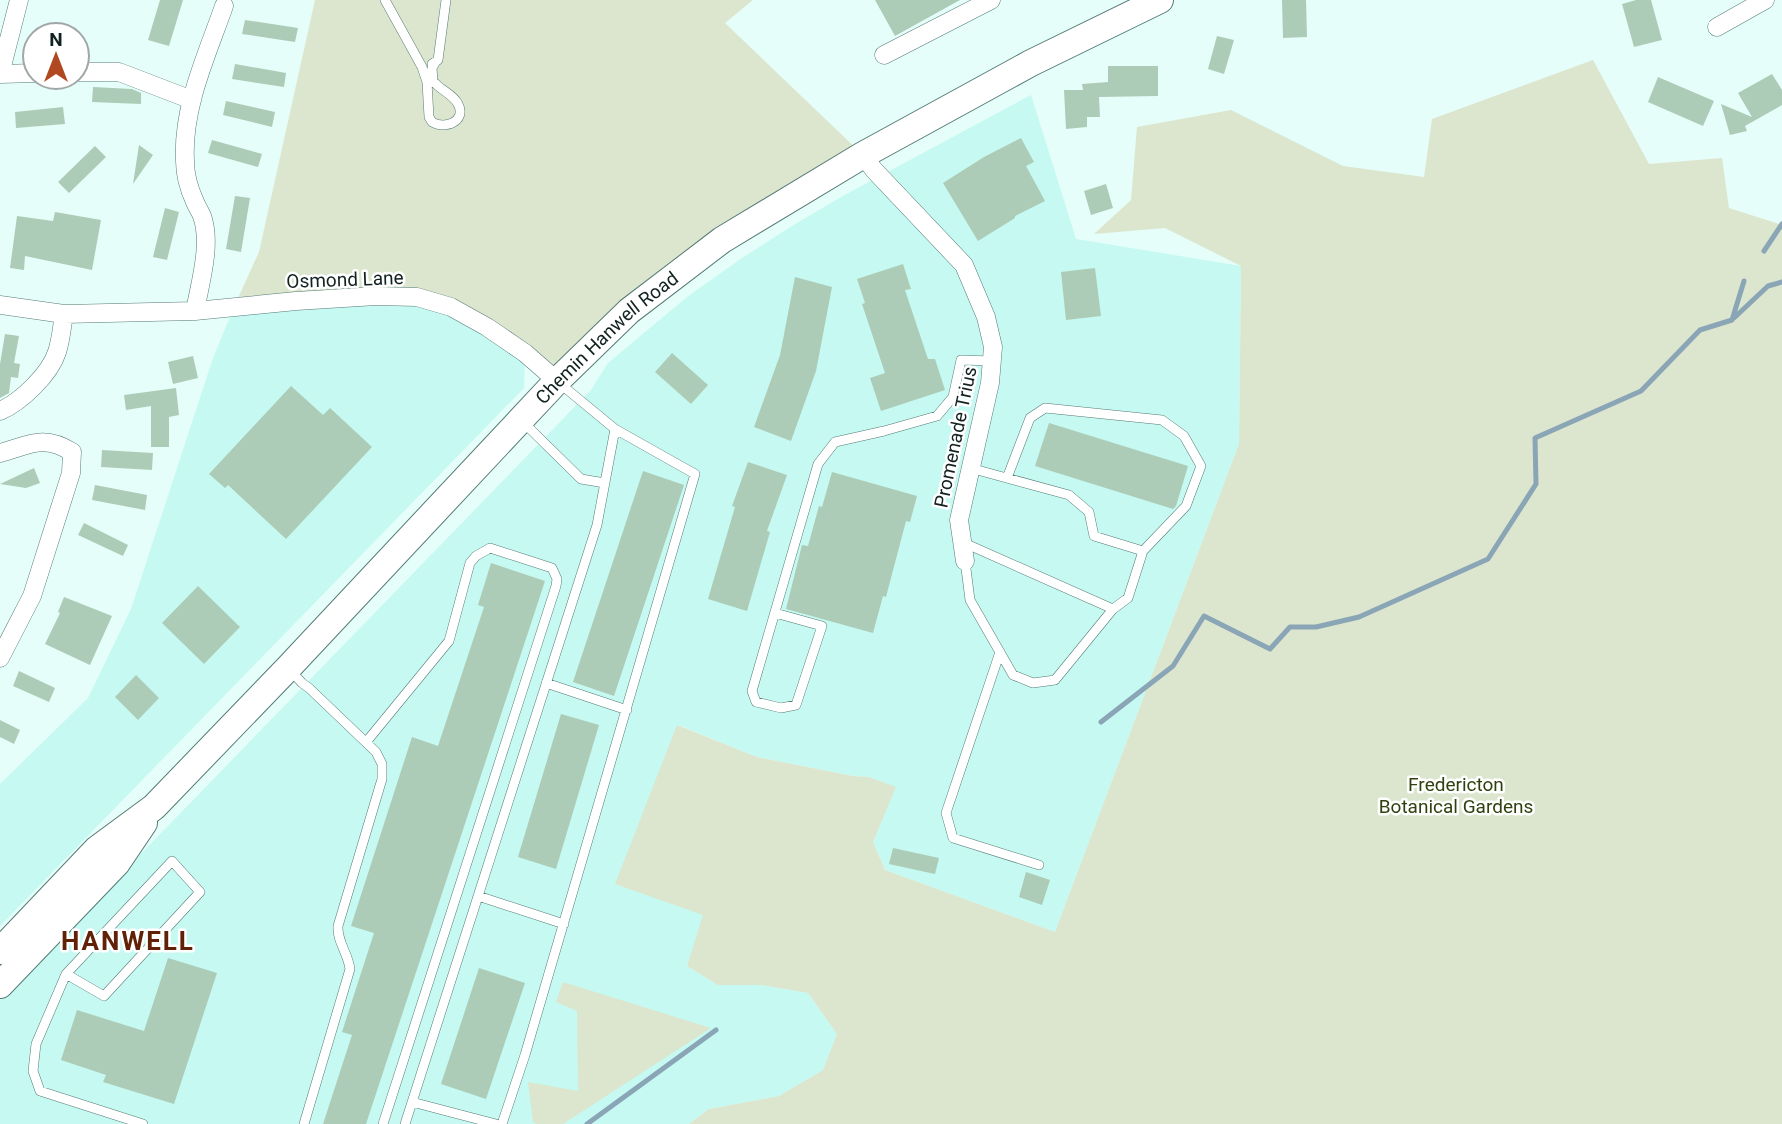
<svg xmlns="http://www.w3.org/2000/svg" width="1782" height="1124" font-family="Roboto,sans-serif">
  <rect width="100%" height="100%" fill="#e5fef9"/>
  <path fill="#c5f9f1" d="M 1031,95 L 1076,239 L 1241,266 L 1239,444 L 1055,932 L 885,870 L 873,842 L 895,788 L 869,777 L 853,776 L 757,757 L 678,725 L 704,915 L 687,966 L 718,985 L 762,985 L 808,993 L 837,1034 L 823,1070 L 779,1096 L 709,1109 L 689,1124 L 0,1124 L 0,999 L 591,390 L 608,363 L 687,297 L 739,260 L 792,226 L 841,197 Z
    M 417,297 L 525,353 L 524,388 L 0,926 L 0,784 L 88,698 L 131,609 L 213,358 L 234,307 Z"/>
  <path fill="#dce6ce" d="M 315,0 L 753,0 L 725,23 L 863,155 L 722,240 L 557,381 L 525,353 L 417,297 L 234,307 L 259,252 Z
    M 1593,60 L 1649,164 L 1722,158 L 1729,208 L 1782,225 L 1782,1124 L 689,1124 L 709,1109 L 779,1096 L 823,1070 L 837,1034 L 808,993 L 762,985 L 718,985 L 687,966 L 703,915 L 615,884 L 677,725 L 757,757 L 853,776 L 869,777 L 896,787 L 873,842 L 885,870 L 1055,932 L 1239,444 L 1241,266 L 1165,228 L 1094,234 L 1131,200 L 1137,127 L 1231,110 L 1343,166 L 1424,177 L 1432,119 Z
    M 563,982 L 711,1028 L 563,1124 L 536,1124 L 533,1122 L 528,1082 L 578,1091 L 577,1011 L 556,1002 Z"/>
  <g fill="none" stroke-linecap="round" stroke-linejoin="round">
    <path stroke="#8aa5b5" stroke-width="5" d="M 1764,251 L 1782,224
      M 1734,318 L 1768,286 L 1782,282
      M 1101,722 L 1173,666 L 1204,616 L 1270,649 L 1290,627 L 1316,627 L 1359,617 L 1488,559 L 1536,484 L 1535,438 L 1641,391 L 1700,330 L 1732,320 L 1744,281
      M 587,1124 L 716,1030"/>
  </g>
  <path fill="#adccb7" d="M 160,0 L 183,0 L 169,46 L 148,40 Z
    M 875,0 L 960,0 L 895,36 Z
    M 1282,0 L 1306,0 L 1307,37 L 1283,38 Z
    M 1636,0 L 1651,0 L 1662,40 L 1634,47 L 1622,4 Z
    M 245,20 L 298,28 L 295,42 L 242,34 Z
    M 1217,36 L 1234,40 L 1224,74 L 1208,69 Z
    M 235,64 L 286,73 L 284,87 L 232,79 Z
    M 1108,66 L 1158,66 L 1158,96 L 1099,97 L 1100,117 L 1087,117 L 1087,127 L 1066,129 L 1064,90 L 1083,90 L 1082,84 L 1108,82 Z
    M 1772,74 L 1782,90 L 1782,105 L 1745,126 L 1747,131 L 1730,135 L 1721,104 L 1752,117 L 1738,93 Z
    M 1658,77 L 1714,101 L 1703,126 L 1648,102 Z
    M 93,87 L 132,89 L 141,93 L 141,104 L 92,102 Z
    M 226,101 L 275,112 L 272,127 L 223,115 Z
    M 63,107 L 65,124 L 16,128 L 15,112 Z
    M 1021,138 L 1034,162 L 1026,166 L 1045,201 L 1015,216 L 1015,218 L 978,241 L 943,183 L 984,157 Z
    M 212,140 L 262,154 L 258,167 L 208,153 Z
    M 139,145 L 153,155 L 133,184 Z
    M 95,146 L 106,157 L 69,193 L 58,182 Z
    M 1106,184 L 1113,208 L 1091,215 L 1084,191 Z
    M 235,196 L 250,198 L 241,252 L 226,249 Z
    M 165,208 L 179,212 L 167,260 L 153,257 Z
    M 55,212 L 101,220 L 92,270 L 25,256 L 24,270 L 10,268 L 17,216 L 53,221 Z
    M 903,264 L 911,289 L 905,290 L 928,359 L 935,359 L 945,390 L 881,411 L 870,378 L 885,373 L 862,304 L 865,303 L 857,279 Z
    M 1095,268 L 1101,316 L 1066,320 L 1061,272 Z
    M 795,277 L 832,287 L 816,371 L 791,441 L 754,427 L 780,355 Z
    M 5,334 L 19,336 L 14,363 L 20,364 L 18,378 L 11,377 L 9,393 L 0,398 L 0,364 Z
    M 672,353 L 708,385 L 691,404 L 655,372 Z
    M 193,356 L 198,378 L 173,384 L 168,362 Z
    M 291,386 L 323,415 L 330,408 L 372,447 L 286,539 L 228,485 L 225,488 L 209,474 Z
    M 176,388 L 179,415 L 169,417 L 169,447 L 151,447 L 151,406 L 126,410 L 124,395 Z
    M 1049,423 L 1188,466 L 1176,506 L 1173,509 L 1035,466 Z
    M 102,450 L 153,453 L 152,470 L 101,467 Z
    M 748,462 L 787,475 L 767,531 L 770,532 L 747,611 L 708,599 L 735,507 L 732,506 Z
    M 34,468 L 40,483 L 26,488 L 0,484 Z
    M 643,471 L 684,485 L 614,696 L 573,682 Z
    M 832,472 L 917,496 L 910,522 L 906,521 L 886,597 L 883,596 L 873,633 L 786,609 L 802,545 L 808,546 L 819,506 L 822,507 Z
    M 95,485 L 147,495 L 145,510 L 92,500 Z
    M 84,523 L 128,545 L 123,556 L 78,535 Z
    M 491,563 L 545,581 L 366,1124 L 323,1124 L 352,1035 L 342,1032 L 374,933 L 351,926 L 412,737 L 438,746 L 484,607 L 478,605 Z
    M 198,586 L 240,627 L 204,664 L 162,623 Z
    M 64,597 L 112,616 L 90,665 L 45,644 L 60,613 L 58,612 Z
    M 19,671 L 55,688 L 49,702 L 13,686 Z
    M 136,675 L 159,698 L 138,720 L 115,697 Z
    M 561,714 L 599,725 L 556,869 L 518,857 Z
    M 0,720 L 20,730 L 14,744 L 0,737 Z
    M 893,848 L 939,858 L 935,874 L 889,864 Z
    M 1026,872 L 1050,880 L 1042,905 L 1019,897 Z
    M 168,958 L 217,973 L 174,1104 L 103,1082 L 106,1075 L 61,1060 L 77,1010 L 144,1031 Z
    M 479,968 L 525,983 L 486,1099 L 441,1084 Z"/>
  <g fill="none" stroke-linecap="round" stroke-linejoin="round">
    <g stroke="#557b75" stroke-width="10">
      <path id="service" d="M 385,0 L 422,67 L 427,82 L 429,117 L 432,122 C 445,130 467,121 458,104 C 453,94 440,90 433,81 L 432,68 L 435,63
        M 432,64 L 438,60 L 446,0
        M 522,421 L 581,479 L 605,483
        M 1007,478 L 1030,418 L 1045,408 L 1162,420 L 1184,436 L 1201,466 L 1186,506 L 1143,551
        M 962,542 L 1113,609
        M 965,561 L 970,600 L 1013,675 L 1033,683 L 1055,680 L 1113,609 L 1128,598 L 1143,551 L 1094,536 L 1089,512 L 1069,495 L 970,468
        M 775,613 L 822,626 L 796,705 L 781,708 L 756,702 L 752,691 L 818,464 L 835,442 L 884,431 L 937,416 L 953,397 L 961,360 L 992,361
        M 1000,652 L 946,813 L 953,838 L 1039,865
        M 289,669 L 302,683 L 309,688 L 376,752 L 382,764 L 382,779 L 338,926 C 337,942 348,953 350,969 L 304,1124
        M 546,683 L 627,710
        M 367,741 L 449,641 L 470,563 L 476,556 L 490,548 L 552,568 L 557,579 L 556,586 L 383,1124
        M 478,896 L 564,924
        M 66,974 L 104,996 L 200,892 L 172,861 L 66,974 L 36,1044 L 33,1071 L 40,1091 L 143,1124
        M 412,1102 L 496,1124
        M 405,1124 L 597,525 L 615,429 L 558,382
        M 502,1124 L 525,1055 L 695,474 L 615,429"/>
    </g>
    <g stroke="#557b75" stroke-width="19">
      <path id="minor" d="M 1717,27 L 1765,0
        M 884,55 L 991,0
        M 77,72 L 119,72 L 192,100
        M 0,74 L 19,0
        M 0,74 L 35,73
        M 863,155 L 874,170 L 964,265 L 986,317 L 993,347 L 990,383 L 959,520 L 965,561
        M 0,305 L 64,314 L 195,311 L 296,301 L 376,296 L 417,297 L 451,307 L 487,327 L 525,353 L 557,381
        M 195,311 C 200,283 212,244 202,216 C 200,211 197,207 195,202 C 189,189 185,174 185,161 C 182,107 207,55 224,6
        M 0,411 C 21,402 50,374 57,352 C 61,340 62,326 64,314
        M 0,453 C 30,445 43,434 72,452 L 71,473 L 32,596 L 0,658"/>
    </g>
    <g stroke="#557b75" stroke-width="28">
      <g id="secondary">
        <path id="s1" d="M 0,951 L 97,849 L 154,807 L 288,668 L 557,381 L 629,311 L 722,240 L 863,155 L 1031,63 L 1160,0"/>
        <path d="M 0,985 L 117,863 L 144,823"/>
      </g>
    </g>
    <use href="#service" stroke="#fff" stroke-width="9"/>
    <use href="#minor" stroke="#fff" stroke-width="18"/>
    <use href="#secondary" stroke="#fff" stroke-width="26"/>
  </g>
  <g text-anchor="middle" stroke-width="5" stroke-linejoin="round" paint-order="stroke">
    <g font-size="19" fill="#122220" stroke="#fff">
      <text transform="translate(345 279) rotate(-2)" y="7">Osmond Lane</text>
      <text dy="7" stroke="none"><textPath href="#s1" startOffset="864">Chemin Hanwell Road</textPath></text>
      <text transform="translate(955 437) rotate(-78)" y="7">Promenade Trius</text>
    </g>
    <g font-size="19" fill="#30410f" stroke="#fff">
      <text x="1456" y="791">Fredericton<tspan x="1456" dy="22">Botanical Gardens</tspan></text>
    </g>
    <g font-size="26" font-weight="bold" letter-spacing="2" fill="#612107" stroke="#fff">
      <text x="128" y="950">HANWELL</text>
    </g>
  </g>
  <g transform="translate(56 56)"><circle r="33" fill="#ffffff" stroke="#a0a7a6" stroke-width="2"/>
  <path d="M0-5L12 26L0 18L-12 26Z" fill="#b04922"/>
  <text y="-10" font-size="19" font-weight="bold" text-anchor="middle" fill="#122220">N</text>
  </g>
</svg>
